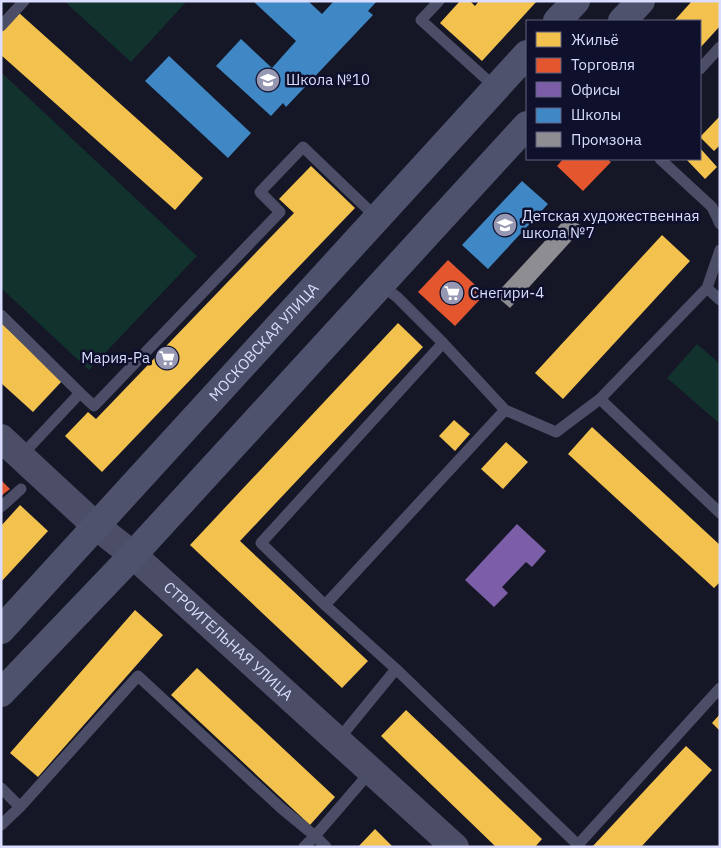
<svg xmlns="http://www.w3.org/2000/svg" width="721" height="848" font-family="'IBM Plex Sans',sans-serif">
  <rect width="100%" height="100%" fill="#151626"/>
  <path fill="#12322d" d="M 64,1 L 187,1 L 131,62 Z
    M 1,72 L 197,256 L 89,370 L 1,288 Z
    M 697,344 L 720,364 L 720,424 L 667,378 Z"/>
  <path fill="#f2c14e" d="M 460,1 L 470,1 L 475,6 L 479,1 L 537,1 L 482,61 L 440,23 Z
    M 692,1 L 720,1 L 720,26 L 700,48 L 700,21 L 674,21 Z
    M 18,12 L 203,178 L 175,210 L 1,55 L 1,31 Z
    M 720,116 L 720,145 L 714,151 L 700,137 Z
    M 700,148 L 717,167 L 705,179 L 686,159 L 700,159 Z
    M 311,166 L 355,208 L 102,472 L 65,436 L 88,412 L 96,419 L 294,213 L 279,199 Z
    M 662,235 L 690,261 L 563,399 L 535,373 Z
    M 1,323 L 63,380 L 33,412 L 1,383 Z
    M 398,323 L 423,347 L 240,541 L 368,661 L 342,688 L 190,545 Z
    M 454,420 L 470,434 L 455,451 L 439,436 Z
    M 592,427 L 720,545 L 720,582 L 714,588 L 568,454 Z
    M 506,442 L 528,462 L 503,489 L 481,469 Z
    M 20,505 L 48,531 L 1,582 L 1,526 Z
    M 135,610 L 163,635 L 38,777 L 10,753 Z
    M 197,668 L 335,797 L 310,825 L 171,695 Z
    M 406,710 L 542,839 L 535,847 L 496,847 L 381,736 Z
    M 720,714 L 720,731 L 712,723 Z
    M 686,746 L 712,770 L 641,847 L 592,847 Z
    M 375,829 L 393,847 L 358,847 Z"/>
  <path fill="#e4572e" d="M 563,159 L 607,159 L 611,162 L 583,191 L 557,166 Z
    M 448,260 L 485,294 L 455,326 L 418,292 Z
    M 1,480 L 10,489 L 1,496 Z"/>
  <path fill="#7b5ea7" d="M 517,524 L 546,551 L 532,567 L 526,562 L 502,587 L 508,593 L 494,607 L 465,580 Z"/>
  <path fill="#3f88c5" d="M 253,1 L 308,1 L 322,14 L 334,1 L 377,1 L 368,11 L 373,15 L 286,107 L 283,103 L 271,116 L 216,66 L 241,39 L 272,68 L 296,41 Z
    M 169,56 L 251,133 L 228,158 L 145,81 Z
    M 522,181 L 548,204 L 488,269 L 462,245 Z"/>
  <path fill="#8d8d92" d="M 569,215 L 583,228 L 510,308 L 495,295 Z"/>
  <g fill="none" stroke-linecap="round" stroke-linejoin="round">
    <path stroke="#4b4e66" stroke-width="11" d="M 439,1 L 421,20 L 496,88
      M 1,26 L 24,1
      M 700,69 L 720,47
      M 660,159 L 712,207 L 720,224
      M 707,288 L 720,300
      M 1,315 L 80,393
      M 443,343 L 505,410
      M 600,399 L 707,288 L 720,250
      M 21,456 L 80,393 L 94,406 L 280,212 L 260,192 L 303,147 L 377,218
      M 1,507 L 21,489
      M 325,605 L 505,410 L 556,432 L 600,399 L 720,513
      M 396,669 L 578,845
      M 338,740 L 396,669 L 325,605 L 261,543 L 443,343 L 397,297 L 381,285
      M 1,788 L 20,807 L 138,676 L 281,808 L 315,836 L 371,771
      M 1,825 L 20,807
      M 304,847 L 315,836 L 326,847
      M 576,847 L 720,688"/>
    <path stroke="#4b4e66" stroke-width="28" id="s1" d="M 1,438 L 96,526 L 133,555 L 455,847"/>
    <g stroke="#4e526c" stroke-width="28">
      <path d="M 557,21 L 576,1"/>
      <path d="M 622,21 L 641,1"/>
      <path id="s2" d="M 1,630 L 527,54"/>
      <path d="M 1,693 L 133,555 L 527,125"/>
    </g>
  </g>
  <defs>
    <g id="school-disc" transform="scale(1.25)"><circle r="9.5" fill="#9597b3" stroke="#0f102c"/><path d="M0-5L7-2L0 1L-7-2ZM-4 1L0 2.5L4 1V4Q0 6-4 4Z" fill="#fff"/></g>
    <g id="supermarket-disc" transform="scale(1.25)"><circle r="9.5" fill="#9597b3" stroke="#0f102c"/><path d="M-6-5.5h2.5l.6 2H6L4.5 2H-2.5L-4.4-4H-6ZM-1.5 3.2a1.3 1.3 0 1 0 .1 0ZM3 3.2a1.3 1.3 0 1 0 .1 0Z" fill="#fff"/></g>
  </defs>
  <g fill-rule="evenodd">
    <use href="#school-disc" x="268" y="80"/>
    <use href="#school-disc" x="505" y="225"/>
    <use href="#supermarket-disc" x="452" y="293"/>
    <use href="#supermarket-disc" x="167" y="358"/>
  </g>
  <g text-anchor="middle" stroke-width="5" stroke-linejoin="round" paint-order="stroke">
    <g font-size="15" fill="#daddff" stroke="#0f102c" text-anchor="start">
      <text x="286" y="85">Школа №10</text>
      <text x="522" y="221">Детская художественная<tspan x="522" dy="17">школа №7</tspan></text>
      <text x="470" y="298">Снегири-4</text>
      <text x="150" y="363" text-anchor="end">Мария-Ра</text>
    </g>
    <g font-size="15" fill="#daddff" stroke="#0f102c">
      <text dy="5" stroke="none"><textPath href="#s2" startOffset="390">МОСКОВСКАЯ УЛИЦА</textPath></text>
      <text dy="5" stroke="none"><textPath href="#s1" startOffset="305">СТРОИТЕЛЬНАЯ УЛИЦА</textPath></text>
    </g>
  </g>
  <rect width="721" height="848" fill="none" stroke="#daddff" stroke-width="5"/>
  <rect x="526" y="20" width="175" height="140" fill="#0f102c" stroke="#606280"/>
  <rect x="536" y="32" width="25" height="15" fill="#f2c14e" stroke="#606280"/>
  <text x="571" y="45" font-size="15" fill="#daddff">Жильё</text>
  <rect x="536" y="58" width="25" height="15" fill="#e4572e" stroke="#606280"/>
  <text x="571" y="70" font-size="15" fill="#daddff">Торговля</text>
  <rect x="536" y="82" width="25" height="15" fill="#7b5ea7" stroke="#606280"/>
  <text x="571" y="95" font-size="15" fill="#daddff">Офисы</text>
  <rect x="536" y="108" width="25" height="15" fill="#3f88c5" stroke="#606280"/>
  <text x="571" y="120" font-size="15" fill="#daddff">Школы</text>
  <rect x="536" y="132" width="25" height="15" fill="#8d8d92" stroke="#606280"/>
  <text x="571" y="145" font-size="15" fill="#daddff">Промзона</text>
</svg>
